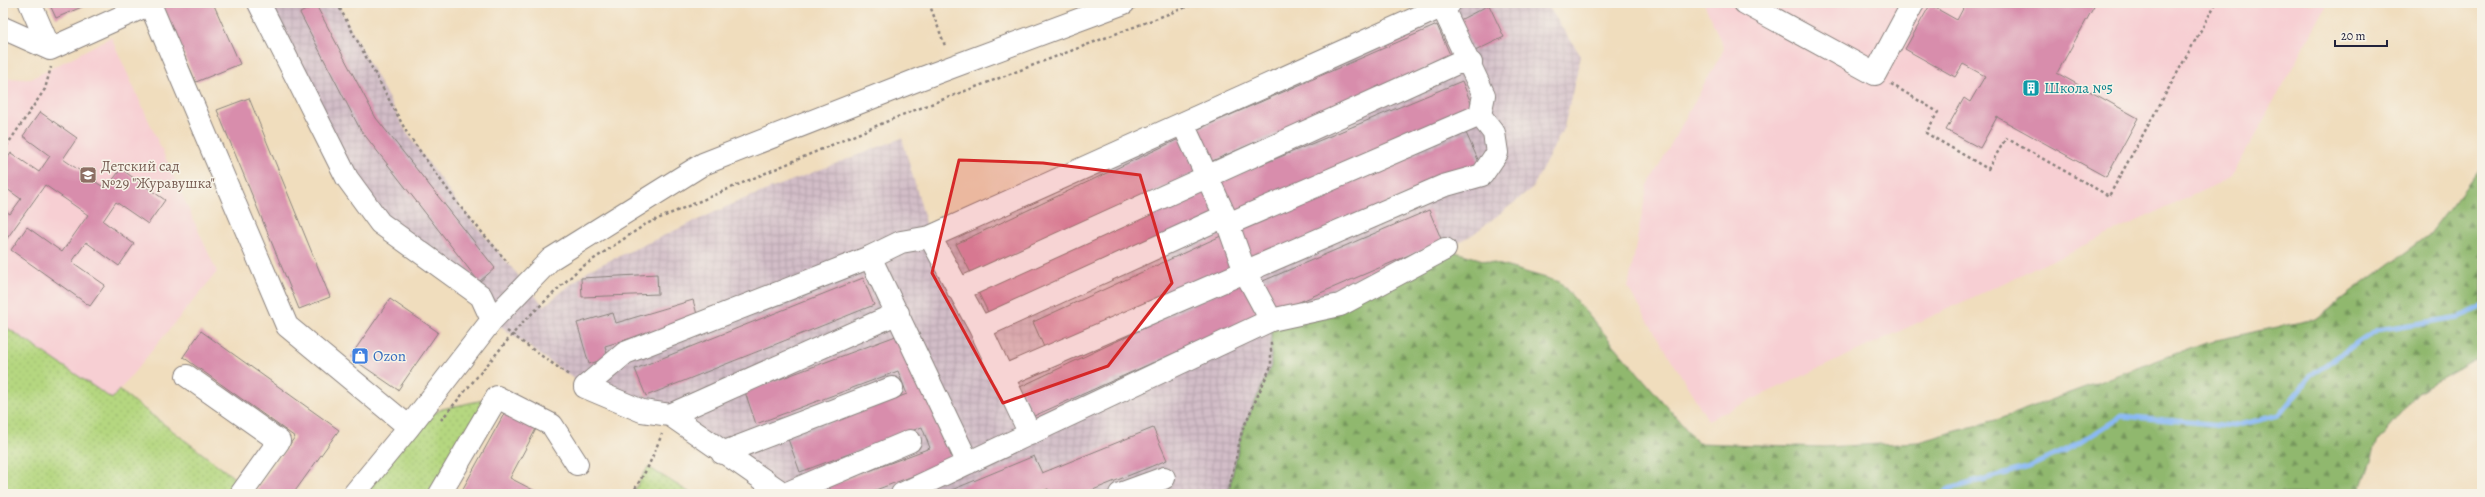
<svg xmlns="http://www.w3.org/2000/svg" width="2485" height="497" font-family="Alegreya,serif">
  <defs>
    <pattern id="industrial-grid" width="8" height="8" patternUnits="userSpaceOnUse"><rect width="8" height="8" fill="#d2bdc7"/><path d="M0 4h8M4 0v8" fill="none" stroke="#b4a2ac"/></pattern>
    <pattern id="grass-dots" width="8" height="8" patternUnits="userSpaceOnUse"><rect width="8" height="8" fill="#b5d780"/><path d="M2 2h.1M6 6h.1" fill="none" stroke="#9bb870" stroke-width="1.8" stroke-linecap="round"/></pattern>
    <pattern id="forest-firs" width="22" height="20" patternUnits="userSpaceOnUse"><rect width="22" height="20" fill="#90b86e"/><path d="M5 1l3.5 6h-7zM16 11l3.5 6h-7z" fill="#75955c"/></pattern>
  </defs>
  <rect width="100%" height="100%" fill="#f7f3e8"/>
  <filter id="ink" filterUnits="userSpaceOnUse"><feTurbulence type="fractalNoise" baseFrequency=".025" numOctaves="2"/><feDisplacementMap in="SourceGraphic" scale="8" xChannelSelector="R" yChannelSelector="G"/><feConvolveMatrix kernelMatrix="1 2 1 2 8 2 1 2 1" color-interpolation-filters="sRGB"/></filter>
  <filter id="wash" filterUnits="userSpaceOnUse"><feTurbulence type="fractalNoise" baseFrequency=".012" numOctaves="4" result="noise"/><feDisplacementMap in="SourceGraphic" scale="16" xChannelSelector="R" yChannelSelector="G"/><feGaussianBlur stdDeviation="0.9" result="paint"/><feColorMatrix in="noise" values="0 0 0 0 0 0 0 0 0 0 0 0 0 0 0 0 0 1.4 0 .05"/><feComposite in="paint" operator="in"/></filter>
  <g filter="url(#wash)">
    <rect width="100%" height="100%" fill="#f0ddbd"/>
    <path fill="#f7cfd3" d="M 1704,3 L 2328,3 L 2232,177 L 1708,420 L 1628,288 L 1647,187 L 1724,49 Z
      M 111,37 L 217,272 L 112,399 L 3,325 L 3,78 L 31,79 Z"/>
    <path fill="url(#industrial-grid)" fill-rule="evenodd" d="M 246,3 L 337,3 L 407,133 L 458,204 L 544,306 L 589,270 L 739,201 L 902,138 L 930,237 L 1450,3 L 1546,3 L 1581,56 L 1564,127 L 1532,189 L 1472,235 L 1410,270 L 1271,320 L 1271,366 L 1242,431 L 1228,494 L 1168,494 L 1167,492 L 1161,494 L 1083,494 L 1166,460 L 1153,428 L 1042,473 L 1034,457 L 942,494 L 865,494 L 953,461 L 904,333 L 745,392 L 756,423 L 898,371 L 930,448 L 829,485 L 832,494 L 784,494 L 670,416 L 585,387 L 492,320 L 380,223 ZM 863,278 L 874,305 L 645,396 L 635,369 Z"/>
    <path fill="url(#grass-dots)" stroke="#6c7c5e" d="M 6,327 L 112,399 L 119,390 L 241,483 L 233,494 L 3,494 L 3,336 Z
      M 497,397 L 440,494 L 354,494 L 409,427 L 442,409 Z
      M 648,467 L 692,494 L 632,494 Z"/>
    <path fill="url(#forest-firs)" stroke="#596d54" d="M 2482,166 L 2482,356 L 2418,392 L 2378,440 L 2359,494 L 1228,494 L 1242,431 L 1271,366 L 1271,320 L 1340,305 L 1445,249 L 1560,282 L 1698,443 L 1824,447 L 1918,442 L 1999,419 L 2207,342 L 2315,319 L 2429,235 Z"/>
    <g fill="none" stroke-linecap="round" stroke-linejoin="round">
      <path stroke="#8ab9f5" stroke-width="5" d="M 1942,494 L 1949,489 L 2029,467 L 2076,445 L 2122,416 L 2234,426 L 2279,415 L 2312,374 L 2377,330 L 2459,317 L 2482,307"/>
    </g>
    <g id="blocks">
      <path fill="#d88dac" d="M 49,3 L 83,3 L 84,6 L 56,18 Z
        M 161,3 L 213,3 L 240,64 L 196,82 Z
        M 1966,3 L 2096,3 L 2057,73 L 2138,118 L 2106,177 L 1997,117 L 1980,148 L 1946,130 L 1964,98 L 1970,102 L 1985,76 L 1963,64 L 1955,77 L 1905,49 L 1930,5 L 1957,20 Z
        M 316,5 L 376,118 L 495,268 L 479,282 L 360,129 L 300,13 Z
        M 1489,5 L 1504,37 L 1475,51 L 1460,20 Z
        M 1437,25 L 1451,57 L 1210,162 L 1196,130 Z
        M 1462,81 L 1475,113 L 1233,214 L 1220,182 Z
        M 249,98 L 330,297 L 299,309 L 217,110 Z
        M 40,112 L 77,138 L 63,159 L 106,189 L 121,169 L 165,200 L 148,224 L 116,202 L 103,221 L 134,244 L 119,266 L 86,242 L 72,262 L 105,285 L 90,306 L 11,250 L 27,227 L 62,252 L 88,215 L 45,185 L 3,244 L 3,209 L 10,214 L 21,199 L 3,186 L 3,165 L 11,153 L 39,172 L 50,156 L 23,136 Z
        M 1466,133 L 1480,164 L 1252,261 L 1239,230 Z
        M 1181,138 L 1196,172 L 971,273 L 956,244 Z
        M 1202,184 L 1217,218 L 992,320 L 977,290 Z
        M 1429,210 L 1442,241 L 1276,312 L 1263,281 Z
        M 1223,235 L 1238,266 L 1047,354 L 1033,322 Z
        M 657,274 L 658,294 L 582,297 L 581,278 Z
        M 863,278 L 874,305 L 646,396 L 635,369 Z
        M 1244,281 L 1259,315 L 1034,416 L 1020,387 Z
        M 390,299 L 438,332 L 398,390 L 350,357 Z
        M 693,300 L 698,318 L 605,346 L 608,358 L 589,364 L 577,323 L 613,313 L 616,323 Z
        M 201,331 L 339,430 L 293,494 L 254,494 L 295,437 L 183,357 Z
        M 904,333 L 953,461 L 865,494 L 832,494 L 829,486 L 930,448 L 922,427 L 800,472 L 788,439 L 907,394 L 898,371 L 756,424 L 745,392 Z
        M 505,412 L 536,429 L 510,478 L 541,494 L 460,494 Z
        M 1153,428 L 1167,460 L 1083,494 L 1051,494 L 1048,489 L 1035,494 L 942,494 L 1034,456 L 1042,473 Z"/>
    </g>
  </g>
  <g filter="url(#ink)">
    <use href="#blocks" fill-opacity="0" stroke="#89807c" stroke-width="1"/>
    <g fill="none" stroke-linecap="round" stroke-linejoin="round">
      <g stroke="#89807c" stroke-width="24">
        <path id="minor" d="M 30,3 L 50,49
          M 259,3 L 347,178 L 380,223 L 481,296 L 492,320
          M 1745,3 L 1875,74 L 1912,5 L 1909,3
          M 3,28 L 50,49 L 150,4 L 287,326 L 409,427
          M 1183,124 L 1225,216 L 1245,272 L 1271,320
          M 1228,224 L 1480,115
          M 930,237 L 980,328 L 1030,434
          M 870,257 L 968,463
          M 958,290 L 1457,63 L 1471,63
          M 980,328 L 1225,216
          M 187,376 L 279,441 L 241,494
          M 1002,377 L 1443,186 L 1482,175 L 1497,153 L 1494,133 L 1480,115 L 1484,95 L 1442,6
          M 670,415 L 898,313
          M 722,453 L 892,388
          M 354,494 L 409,427 L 492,320 L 551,259 L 703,164 L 917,80 L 1124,3
          M 440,494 L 497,397 L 552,425 L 577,464
          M 784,494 L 670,415 L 642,411 L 585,387 L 625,353 L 870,257 L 901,242 L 930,237 L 1450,3
          M 785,494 L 910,441
          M 902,494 L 1271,320 L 1340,305 L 1445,249
          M 1120,494 L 1164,478"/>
      </g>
      <path stroke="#89807c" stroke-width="2.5" stroke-dasharray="3 3" stroke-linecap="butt" d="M 337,3 L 407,133 L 458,204 L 508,263
        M 929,3 L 945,46
        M 1891,84 L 1938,112 L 1926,133 L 1988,169 L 2006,138 L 2109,196 L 2216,3
        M 3,151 L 45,89 L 51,67
        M 507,331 L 570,376
        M 441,420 L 522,323 L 579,269 L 646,224 L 902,115 L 1197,3
        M 632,494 L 648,467 L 662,434
        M 1228,494 L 1242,431 L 1271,366 L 1271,341"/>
      <use href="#minor" stroke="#fff" stroke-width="22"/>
    </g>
  </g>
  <path fill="#d62828" fill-opacity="0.2" stroke="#d62828" stroke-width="3" stroke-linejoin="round" d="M 959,160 L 1043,163 L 1140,175 L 1172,283 L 1108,366 L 1003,403 L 932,273 Z"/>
  <defs>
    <g id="building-square" transform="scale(0.9)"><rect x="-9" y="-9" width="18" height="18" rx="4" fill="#0f9aa8" stroke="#f7f3e8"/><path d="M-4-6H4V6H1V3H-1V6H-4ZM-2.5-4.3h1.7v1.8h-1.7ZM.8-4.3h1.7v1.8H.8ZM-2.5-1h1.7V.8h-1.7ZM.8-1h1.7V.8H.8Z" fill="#fff"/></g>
    <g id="school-square" transform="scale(0.9)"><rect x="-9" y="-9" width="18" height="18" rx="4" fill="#8d6e63" stroke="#f7f3e8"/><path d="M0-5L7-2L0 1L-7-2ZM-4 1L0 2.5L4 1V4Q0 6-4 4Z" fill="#fff"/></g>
    <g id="shop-square" transform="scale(0.9)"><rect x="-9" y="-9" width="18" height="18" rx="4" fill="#3f7fe0" stroke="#f7f3e8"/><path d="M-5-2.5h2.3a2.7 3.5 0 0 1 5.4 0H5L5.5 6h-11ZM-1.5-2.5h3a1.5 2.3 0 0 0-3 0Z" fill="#fff"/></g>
  </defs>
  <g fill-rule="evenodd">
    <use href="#building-square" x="2031" y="88"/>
    <use href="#school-square" x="88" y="175"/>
    <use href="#shop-square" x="360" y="356"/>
  </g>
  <g text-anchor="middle" stroke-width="3" stroke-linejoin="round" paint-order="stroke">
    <g font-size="15" fill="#0d838f" stroke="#f7f3e8" text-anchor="start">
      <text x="2044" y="93">Школа №5</text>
    </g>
    <g font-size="15" fill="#785e54" stroke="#f7f3e8" text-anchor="start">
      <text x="101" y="171">Детский сад<tspan x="101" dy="17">№29 "Журавушка"</tspan></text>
    </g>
    <g font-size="15" fill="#366cbe" stroke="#f7f3e8" text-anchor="start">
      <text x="373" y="361">Ozon</text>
    </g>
  </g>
  <rect width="2485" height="497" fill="none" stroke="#f7f3e8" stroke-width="16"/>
  <path d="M2335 40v6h52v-6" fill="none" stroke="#22223b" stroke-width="2"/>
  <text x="2341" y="40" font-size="12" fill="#22223b" stroke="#f7f3e8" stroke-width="3" paint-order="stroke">20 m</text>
</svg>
